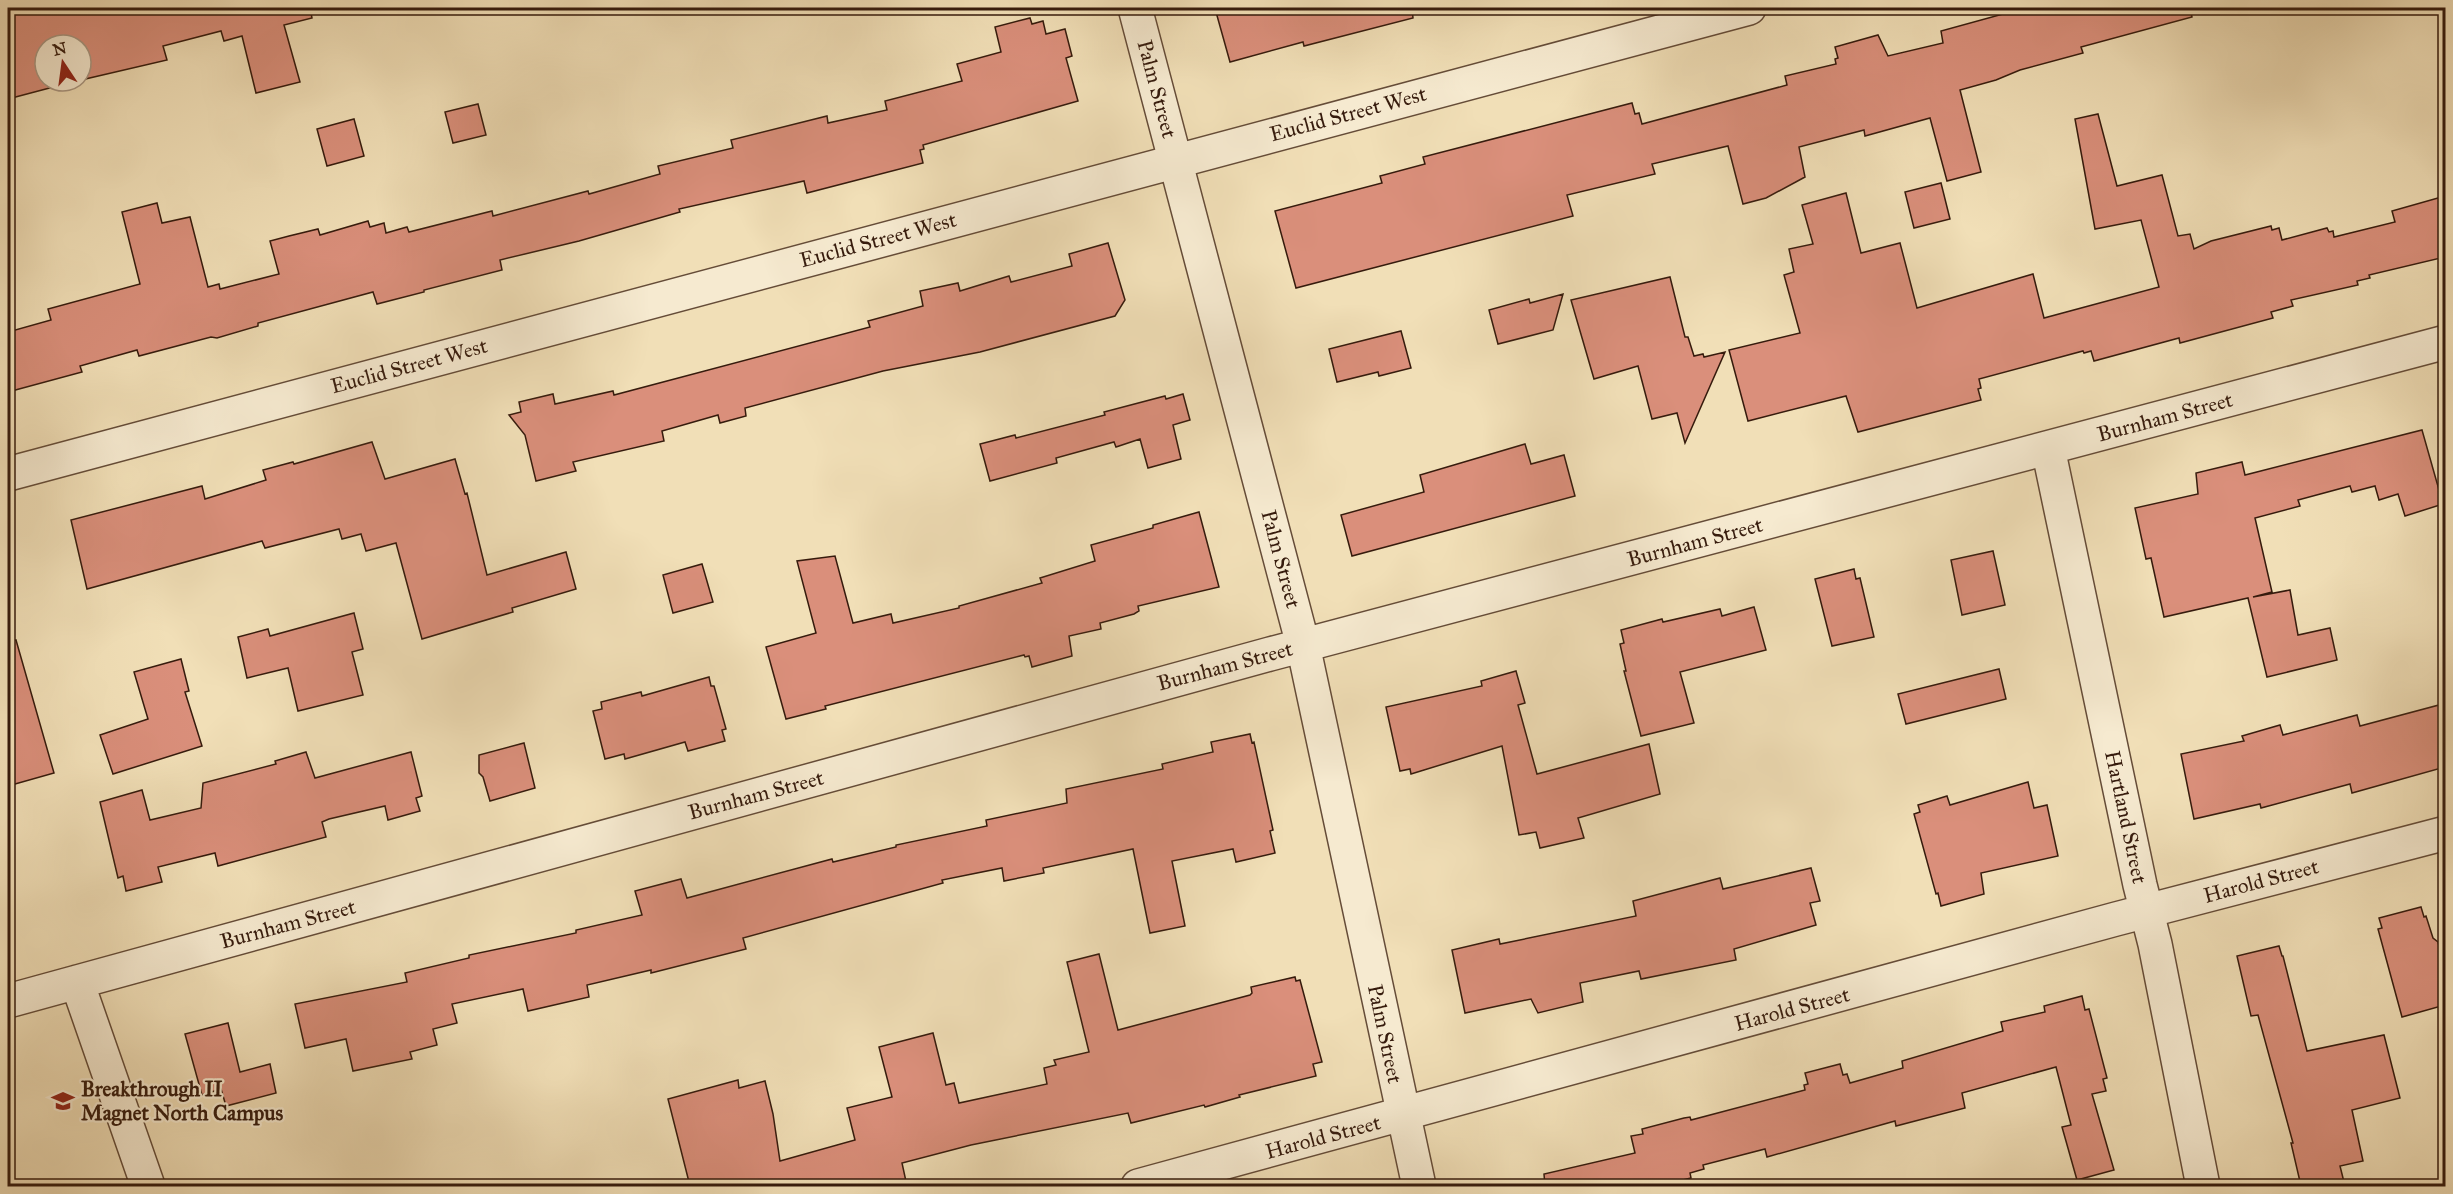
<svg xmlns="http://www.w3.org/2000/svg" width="2453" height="1194" font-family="'IM FELL Great Primer',serif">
  <rect width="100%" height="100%" fill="#f1dfb7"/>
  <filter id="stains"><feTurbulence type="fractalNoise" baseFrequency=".00333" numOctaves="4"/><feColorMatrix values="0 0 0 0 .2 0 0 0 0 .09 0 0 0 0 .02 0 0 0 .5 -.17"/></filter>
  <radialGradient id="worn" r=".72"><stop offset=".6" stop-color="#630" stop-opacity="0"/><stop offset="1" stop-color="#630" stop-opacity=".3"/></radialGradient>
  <path fill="#da8f7b" stroke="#361b0d" stroke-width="1.5" d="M 8,8 L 310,8 L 312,18 L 284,25 L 300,82 L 256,93 L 242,36 L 224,41 L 221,31 L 163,46 L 167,60 L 81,80 L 81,45 L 45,45 L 45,81 L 76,81 L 8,99 Z
    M 1232,8 L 1412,8 L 1413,18 L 1304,46 L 1303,42 L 1230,62 L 1216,12 Z
    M 2001,8 L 2190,8 L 2192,17 L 2081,47 L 2083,53 L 2020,70 L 1996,80 L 1960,90 L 1981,172 L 1947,181 L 1930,118 L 1865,136 L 1864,130 L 1799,147 L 1805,177 L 1766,198 L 1743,204 L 1728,146 L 1652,164 L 1655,174 L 1567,195 L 1573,216 L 1296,288 L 1275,211 L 1382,183 L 1380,176 L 1425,164 L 1423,157 L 1632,103 L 1635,114 L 1639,113 L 1642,124 L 1787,85 L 1785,76 L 1836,64 L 1835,59 L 1838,58 L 1835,47 L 1878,35 L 1888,56 L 1943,43 L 1941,31 L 2003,14 Z
    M 1030,18 L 1032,24 L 1043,21 L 1046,34 L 1065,29 L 1072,56 L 1066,58 L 1078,101 L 923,145 L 924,149 L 920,150 L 923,163 L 807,193 L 804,181 L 679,209 L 680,212 L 579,241 L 500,260 L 502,270 L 424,290 L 424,292 L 377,304 L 373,292 L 258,323 L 258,326 L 217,338 L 211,337 L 139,356 L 137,350 L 80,366 L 82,372 L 8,392 L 8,332 L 51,320 L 48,309 L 140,284 L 122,212 L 157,203 L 162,223 L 190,217 L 208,287 L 219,284 L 220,289 L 279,274 L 270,241 L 289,236 L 318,229 L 320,235 L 368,221 L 370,227 L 384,223 L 386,233 L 407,227 L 409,232 L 492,211 L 493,216 L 588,191 L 589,194 L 660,174 L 658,166 L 733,148 L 731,140 L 827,116 L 828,123 L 887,110 L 885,101 L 962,81 L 957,64 L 1001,52 L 995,27 Z
    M 478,104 L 486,135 L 453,143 L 445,112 Z
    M 2098,114 L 2117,186 L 2162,175 L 2178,236 L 2190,234 L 2194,249 L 2211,241 L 2271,226 L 2272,230 L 2279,228 L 2282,240 L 2327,228 L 2329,232 L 2333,231 L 2334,237 L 2395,222 L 2392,211 L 2445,196 L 2445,257 L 2369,275 L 2370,278 L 2357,281 L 2358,285 L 2291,300 L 2293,306 L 2271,312 L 2273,318 L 2180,343 L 2179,338 L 2094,361 L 2091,351 L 2084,353 L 2083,351 L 1979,379 L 1981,388 L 1978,389 L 1981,400 L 1858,432 L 1846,396 L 1748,421 L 1729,350 L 1800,333 L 1784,275 L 1794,272 L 1789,249 L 1813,244 L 1802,205 L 1846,193 L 1861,253 L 1900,243 L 1917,308 L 2033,274 L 2044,318 L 2159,287 L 2141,220 L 2095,229 L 2075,119 Z
    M 354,119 L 364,156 L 327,166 L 317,129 Z
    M 1941,183 L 1950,219 L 1914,228 L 1905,192 Z
    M 1108,243 L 1125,300 L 1115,316 L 980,352 L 883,371 L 745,408 L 746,416 L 720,423 L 718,415 L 662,431 L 664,441 L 573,462 L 576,471 L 536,481 L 525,435 L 509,415 L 521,412 L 519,402 L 553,394 L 555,404 L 613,391 L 614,395 L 870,327 L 868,321 L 923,306 L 920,291 L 958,283 L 960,291 L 1009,276 L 1011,282 L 1072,266 L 1069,254 Z
    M 1670,277 L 1685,337 L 1688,337 L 1694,356 L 1703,354 L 1704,357 L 1725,352 L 1685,443 L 1677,413 L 1652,419 L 1638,366 L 1594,379 L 1571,300 Z
    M 1563,294 L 1553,330 L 1498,344 L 1489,310 L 1529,299 L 1530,303 Z
    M 1401,331 L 1411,368 L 1379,376 L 1378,372 L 1337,382 L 1329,349 Z
    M 1183,394 L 1190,420 L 1173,425 L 1181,459 L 1148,468 L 1140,439 L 1116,447 L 1114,442 L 1056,458 L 1057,463 L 990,481 L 980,444 L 1015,435 L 1016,438 L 1105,415 L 1104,412 L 1165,396 L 1166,399 Z
    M 2422,430 L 2443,504 L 2405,516 L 2398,494 L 2379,500 L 2375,486 L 2352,492 L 2350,486 L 2298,500 L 2300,506 L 2255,518 L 2272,592 L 2253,597 L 2290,590 L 2298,635 L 2330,628 L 2337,660 L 2267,677 L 2248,598 L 2164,617 L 2151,558 L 2146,559 L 2135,508 L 2198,494 L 2196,473 L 2242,462 L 2245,475 Z
    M 372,442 L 385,479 L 455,459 L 465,494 L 467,493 L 487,575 L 566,552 L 576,589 L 512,608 L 513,612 L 422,639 L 396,543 L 366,551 L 361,534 L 342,539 L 339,529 L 265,548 L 262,541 L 87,589 L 71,520 L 202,486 L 205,499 L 266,480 L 263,470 L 293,462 L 294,464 Z
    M 1525,444 L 1531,464 L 1564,455 L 1575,496 L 1352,556 L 1341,515 L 1424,492 L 1420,475 Z
    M 1199,512 L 1219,587 L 1138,606 L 1139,611 L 1134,614 L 1100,623 L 1101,629 L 1069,636 L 1072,656 L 1032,667 L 1029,656 L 1025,657 L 1024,655 L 825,706 L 826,709 L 786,719 L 766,647 L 816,633 L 797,561 L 835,556 L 853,623 L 891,614 L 893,623 L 959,608 L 959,606 L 1042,583 L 1040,578 L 1095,561 L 1091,545 L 1153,528 L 1153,525 Z
    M 1993,551 L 2005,605 L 1962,615 L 1951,560 Z
    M 702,564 L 713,602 L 673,613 L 663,575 Z
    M 1854,569 L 1856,579 L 1860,578 L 1874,637 L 1832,646 L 1815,579 Z
    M 1754,607 L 1766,650 L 1680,672 L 1694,723 L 1641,736 L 1624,671 L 1626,671 L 1620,644 L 1624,643 L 1621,630 L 1662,619 L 1663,622 L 1720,609 L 1722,616 Z
    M 354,613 L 363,649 L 352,652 L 363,695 L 298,711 L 288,668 L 247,678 L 238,637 L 268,629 L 270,636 Z
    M 16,640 L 54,773 L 8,786 L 8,642 Z
    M 181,659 L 189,691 L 185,692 L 202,746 L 113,774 L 100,735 L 148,719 L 134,672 Z
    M 1999,669 L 2006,699 L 1906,724 L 1898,694 Z
    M 1516,671 L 1525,703 L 1518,705 L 1537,774 L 1649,744 L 1660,794 L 1578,818 L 1584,838 L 1540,848 L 1536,832 L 1519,835 L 1502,746 L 1411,774 L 1410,769 L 1400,771 L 1386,707 L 1482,686 L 1481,681 Z
    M 709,677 L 711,686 L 714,686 L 726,729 L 722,730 L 725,741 L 688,751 L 685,742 L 625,759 L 624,754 L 605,759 L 593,711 L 602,709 L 601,702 L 641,692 L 642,696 Z
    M 2439,705 L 2445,719 L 2445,767 L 2352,793 L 2350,784 L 2261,808 L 2260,804 L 2194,819 L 2181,754 L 2244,741 L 2242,736 L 2280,725 L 2283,735 L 2357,715 L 2360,726 Z
    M 1250,734 L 1252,743 L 1254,742 L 1273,830 L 1270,831 L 1275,853 L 1236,862 L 1233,849 L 1172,861 L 1185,926 L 1150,933 L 1133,849 L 1043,868 L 1044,873 L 1004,881 L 1002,868 L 942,880 L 943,883 L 743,938 L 746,949 L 651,973 L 651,970 L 587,985 L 589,997 L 528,1011 L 523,989 L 452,1004 L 457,1023 L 433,1029 L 437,1045 L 410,1052 L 412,1059 L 353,1071 L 346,1039 L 305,1048 L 295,1004 L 407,982 L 405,973 L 469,958 L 469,955 L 576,933 L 576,930 L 642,915 L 635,891 L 681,879 L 687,898 L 832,859 L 833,862 L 896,847 L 896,845 L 987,826 L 986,820 L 1067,803 L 1066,789 L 1163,769 L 1162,764 L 1213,752 L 1211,742 Z
    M 524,743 L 535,788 L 490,801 L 483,777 L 479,773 L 479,755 Z
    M 306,752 L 315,778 L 411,752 L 422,796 L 416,798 L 420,811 L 388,820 L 385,806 L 329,819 L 322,822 L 326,837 L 218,866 L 215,853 L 158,867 L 162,882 L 126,891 L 123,876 L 118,878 L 100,802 L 142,790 L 150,820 L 201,808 L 203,783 L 276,764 L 275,761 Z
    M 2028,782 L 2034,808 L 2047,805 L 2058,856 L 1981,873 L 1984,894 L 1941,906 L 1938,893 L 1936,894 L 1914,814 L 1920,812 L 1918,805 L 1947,796 L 1950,805 Z
    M 1811,868 L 1820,901 L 1810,903 L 1816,925 L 1734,949 L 1736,960 L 1641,979 L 1639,971 L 1580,983 L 1583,1002 L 1538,1013 L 1531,999 L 1465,1013 L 1452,950 L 1499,939 L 1500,944 L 1636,916 L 1633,901 L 1720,878 L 1723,889 Z
    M 2421,907 L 2424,917 L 2426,916 L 2433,938 L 2438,942 L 2442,957 L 2439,963 L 2445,987 L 2445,1005 L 2402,1017 L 2378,929 L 2382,928 L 2379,918 Z
    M 2279,946 L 2282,956 L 2283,956 L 2307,1051 L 2384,1035 L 2400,1098 L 2352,1110 L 2363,1161 L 2340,1166 L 2345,1186 L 2301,1186 L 2291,1143 L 2293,1143 L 2258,1015 L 2251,1016 L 2237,956 Z
    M 1099,954 L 1118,1030 L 1250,995 L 1252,993 L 1251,987 L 1295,977 L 1296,981 L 1300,980 L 1322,1062 L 1313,1064 L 1316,1076 L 1239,1095 L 1240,1097 L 1205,1107 L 1204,1105 L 1131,1123 L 1128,1113 L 971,1145 L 902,1163 L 907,1186 L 690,1186 L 668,1099 L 738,1080 L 739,1088 L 765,1081 L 773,1114 L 780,1161 L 855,1140 L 847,1108 L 892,1097 L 879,1047 L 933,1033 L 946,1085 L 954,1083 L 959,1103 L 1047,1084 L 1044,1068 L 1056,1065 L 1054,1060 L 1089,1052 L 1067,962 Z
    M 2082,996 L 2085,1010 L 2089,1009 L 2107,1078 L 2103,1079 L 2106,1091 L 2092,1094 L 2114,1170 L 2077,1180 L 2062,1127 L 2071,1125 L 2056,1067 L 1962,1093 L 1965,1108 L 1896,1126 L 1895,1121 L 1767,1157 L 1765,1149 L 1703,1165 L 1704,1169 L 1690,1173 L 1691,1178 L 1658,1186 L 1545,1186 L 1544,1174 L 1635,1153 L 1631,1136 L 1643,1134 L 1642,1129 L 1684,1118 L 1690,1117 L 1691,1120 L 1805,1090 L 1804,1085 L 1808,1084 L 1805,1073 L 1840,1064 L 1843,1075 L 1847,1074 L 1850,1083 L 1903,1068 L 1902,1061 L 2003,1031 L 2001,1022 L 2045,1012 L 2044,1006 Z
    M 228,1023 L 240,1072 L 270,1064 L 276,1093 L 226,1106 L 221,1089 L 202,1095 L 185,1034 Z"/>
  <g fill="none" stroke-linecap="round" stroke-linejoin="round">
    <g stroke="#654c38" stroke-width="36">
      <path id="minor" d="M 1135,8 L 1303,645 L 1419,1186
        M 2048,448 L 2140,885 L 2155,944 L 2203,1186
        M 8,474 L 1749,8
        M 77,982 L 148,1186
        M 8,1001 L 1270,654 L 2446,342
        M 1138,1186 L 2116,919 L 2446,833"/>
    </g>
    <use href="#minor" stroke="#f6ead0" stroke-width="33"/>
  </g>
  <defs>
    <g id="school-bare" transform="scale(1.8)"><path d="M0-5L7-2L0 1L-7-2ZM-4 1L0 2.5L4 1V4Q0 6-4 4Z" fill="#8f2418" stroke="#f6ead0" stroke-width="2.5" paint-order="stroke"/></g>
  </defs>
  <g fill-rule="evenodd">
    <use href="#school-bare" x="63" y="1101"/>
  </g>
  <g text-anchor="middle" stroke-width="4.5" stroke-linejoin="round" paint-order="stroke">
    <g font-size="21" fill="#361b0d" stroke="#f6ead0">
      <text transform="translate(1157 89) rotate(75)" y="7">Palm Street</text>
      <text transform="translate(1348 114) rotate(-15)" y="7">Euclid Street West</text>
      <text transform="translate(878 240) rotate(-15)" y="7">Euclid Street West</text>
      <text transform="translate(409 366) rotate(-15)" y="7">Euclid Street West</text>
      <text transform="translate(2165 417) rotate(-15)" y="7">Burnham Street</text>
      <text transform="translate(1695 542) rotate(-15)" y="7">Burnham Street</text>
      <text transform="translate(1281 559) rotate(75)" y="7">Palm Street</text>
      <text transform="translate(1225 666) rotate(-15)" y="7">Burnham Street</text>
      <text transform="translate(756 795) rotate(-15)" y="7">Burnham Street</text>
      <text transform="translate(2126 817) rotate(78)" y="7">Hartland Street</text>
      <text transform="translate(2261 881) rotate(-15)" y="7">Harold Street</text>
      <text transform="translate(288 924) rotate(-15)" y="7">Burnham Street</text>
      <text transform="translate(1792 1009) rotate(-15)" y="7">Harold Street</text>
      <text transform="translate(1385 1034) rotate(78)" y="7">Palm Street</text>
      <text transform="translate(1323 1137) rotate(-15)" y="7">Harold Street</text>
    </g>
    <g font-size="21" font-weight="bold" fill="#361b0d" stroke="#f6ead0" text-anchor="start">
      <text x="81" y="1096">Breakthrough II<tspan x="81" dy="24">Magnet North Campus</tspan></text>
    </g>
  </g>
  <rect width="2453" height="1194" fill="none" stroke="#f1dfb7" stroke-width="30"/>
  <rect x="9" y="9" width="2435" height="1176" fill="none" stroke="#361b0d" stroke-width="3"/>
  <rect x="15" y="15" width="2423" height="1164" fill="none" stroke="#361b0d" stroke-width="1.5"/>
  <g transform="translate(63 63) rotate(347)"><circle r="28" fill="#f6ead0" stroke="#a99782" stroke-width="1.5"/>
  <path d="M0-4.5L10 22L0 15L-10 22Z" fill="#8f2418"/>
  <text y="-9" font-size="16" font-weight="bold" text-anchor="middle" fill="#361b0d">N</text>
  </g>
  <rect width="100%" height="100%" filter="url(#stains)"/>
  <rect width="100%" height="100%" fill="url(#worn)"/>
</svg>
